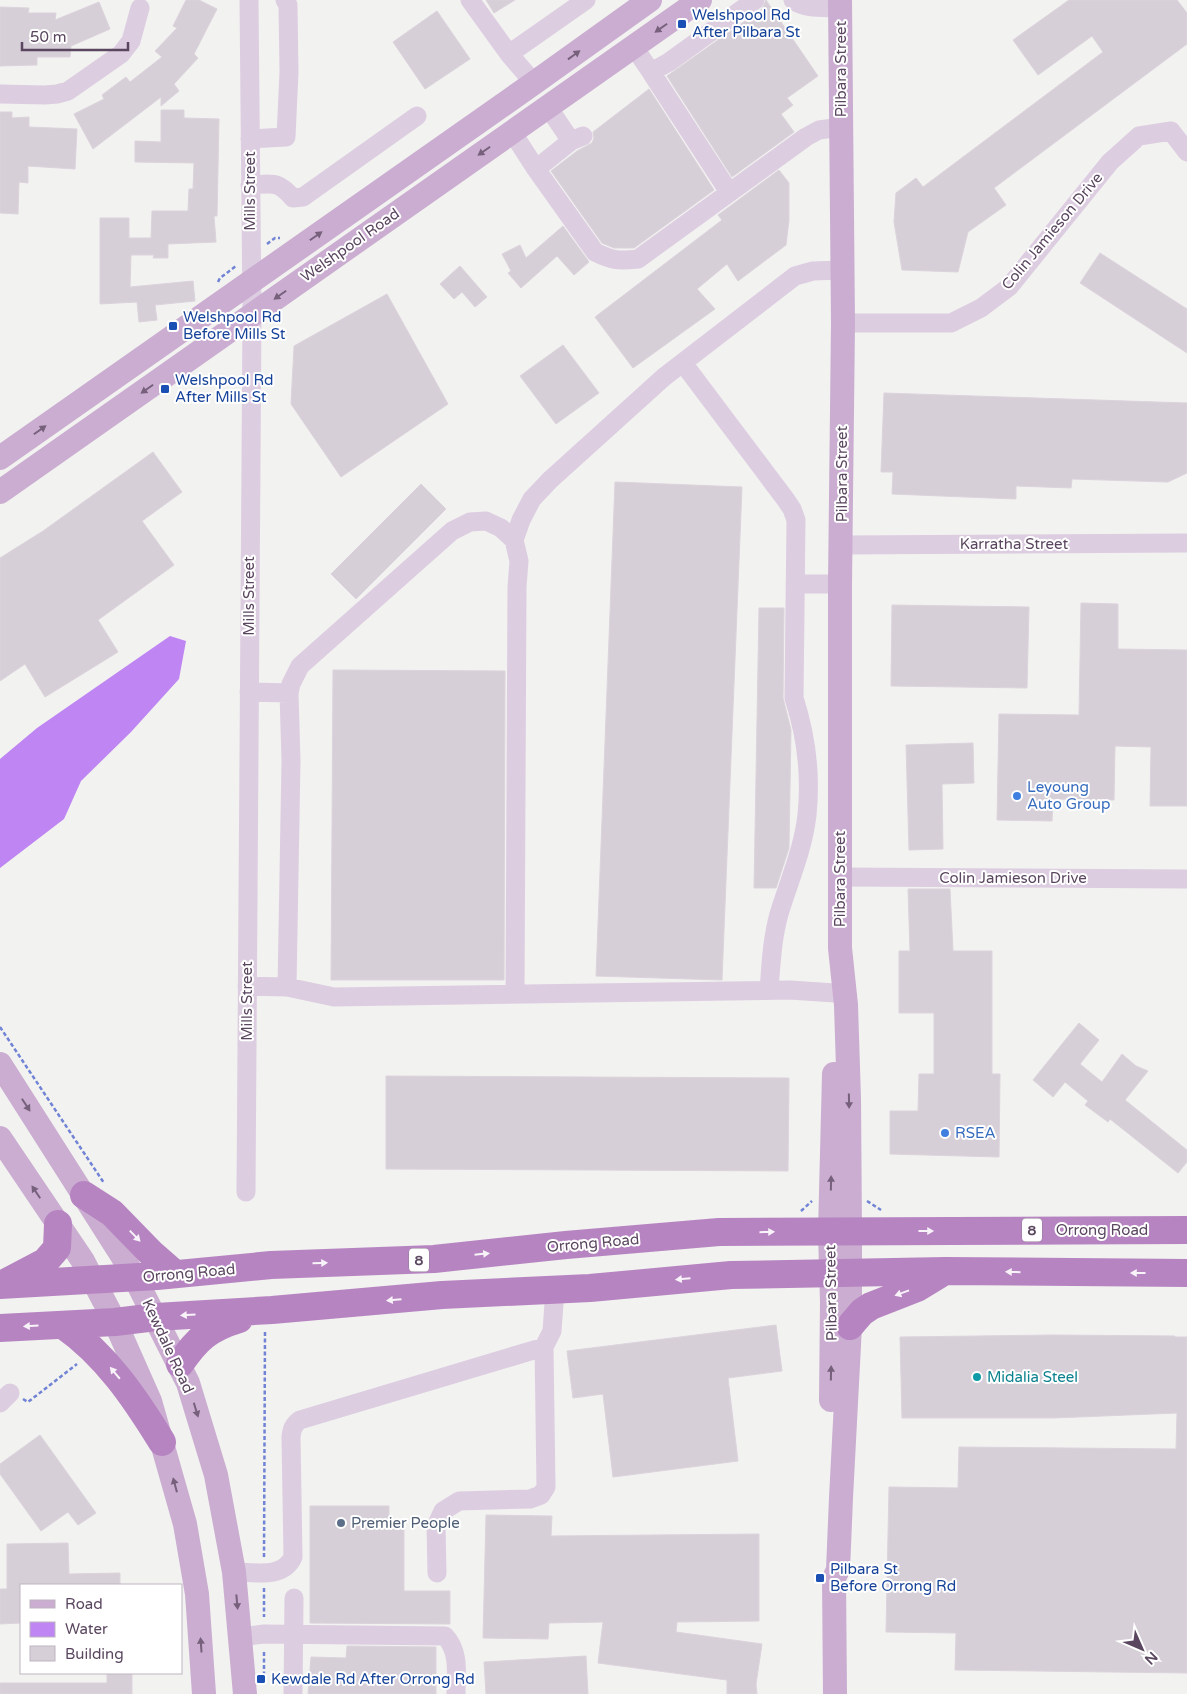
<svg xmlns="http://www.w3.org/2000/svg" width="1187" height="1694" font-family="'Varela Round',sans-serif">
  <rect width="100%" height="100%" fill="#f2f2f0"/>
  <path fill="#be85f3" d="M 170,636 L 186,641 L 179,679 L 131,732 L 81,781 L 64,819 L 0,868 L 0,759 L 37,728 Z"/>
  <path fill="#d7cfd8" stroke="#dcd3dc" d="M 186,0 L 199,0 L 217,9 L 194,54 L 198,58 L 174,84 L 179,91 L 161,106 L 161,97 L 93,149 L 74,114 L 104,99 L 102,95 L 126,77 L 130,82 L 162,57 L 155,51 L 177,28 L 173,26 Z
    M 486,0 L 515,0 L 494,13 Z
    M 766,0 L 818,76 L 787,98 L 793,105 L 781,114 L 794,132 L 732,177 L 667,76 L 762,9 Z
    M 1069,0 L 1177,0 L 1187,13 L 1187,44 L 994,188 L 1006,205 L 968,232 L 958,272 L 902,270 L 894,222 L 896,193 L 916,178 L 923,187 L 1103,52 L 1092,36 L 1038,75 L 1013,40 Z
    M 99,2 L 110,29 L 71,46 L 70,57 L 37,57 L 37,65 L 0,66 L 0,7 L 29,8 L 28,13 L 56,13 L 55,20 Z
    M 437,11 L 470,59 L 425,89 L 393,42 Z
    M 649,89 L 714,190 L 634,248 L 614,248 L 602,243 L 551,171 L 577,151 L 592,143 L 594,138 L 593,132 Z
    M 161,110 L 184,110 L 184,118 L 219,119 L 217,216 L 214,216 L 216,242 L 168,244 L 168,258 L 153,258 L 154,255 L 131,255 L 130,287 L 193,281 L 195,301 L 155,305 L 157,320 L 139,322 L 137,302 L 100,304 L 100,218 L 129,218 L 129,238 L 151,238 L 152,211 L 188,211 L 189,189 L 193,189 L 194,163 L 135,162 L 135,141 L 161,142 Z
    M 0,112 L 12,112 L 12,118 L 29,117 L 29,127 L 77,129 L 75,169 L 28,166 L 28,183 L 19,182 L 18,214 L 0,213 Z
    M 779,170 L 789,183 L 789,220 L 786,245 L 738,281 L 727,264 L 697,289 L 715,309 L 633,368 L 595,317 L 722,220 L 718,215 Z
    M 563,226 L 589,262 L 574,275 L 557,256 L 521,288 L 508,273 L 511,271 L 502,254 L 520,245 L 526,258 Z
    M 1100,253 L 1187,309 L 1187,353 L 1080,283 Z
    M 460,266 L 487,297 L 475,307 L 462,292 L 454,299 L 440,284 Z
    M 387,294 L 448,404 L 341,477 L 291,404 L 294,346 Z
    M 563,345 L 599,393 L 556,424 L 520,376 Z
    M 884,393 L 1187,403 L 1187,473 L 1168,482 L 1072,479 L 1071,488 L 1016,486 L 1016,499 L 892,494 L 893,472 L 881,472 Z
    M 153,452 L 182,492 L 142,521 L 174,565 L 98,620 L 118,652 L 45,697 L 25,664 L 0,681 L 0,558 L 43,531 Z
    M 615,482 L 742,487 L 722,980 L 596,976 Z
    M 421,484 L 446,509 L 356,599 L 331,574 Z
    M 1081,603 L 1118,604 L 1118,649 L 1187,650 L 1187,806 L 1150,806 L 1151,747 L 1115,746 L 1114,800 L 1053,799 L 1052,821 L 997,820 L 999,714 L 1079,715 Z
    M 892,605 L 1029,607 L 1027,688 L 891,686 Z
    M 759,608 L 784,608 L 783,698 L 791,730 L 789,848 L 776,888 L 754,888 Z
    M 333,670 L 505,671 L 504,980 L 331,980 Z
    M 973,743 L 974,783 L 942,784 L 943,849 L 909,850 L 906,745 Z
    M 908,889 L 950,889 L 953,951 L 992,951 L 992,1074 L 1000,1074 L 999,1157 L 890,1154 L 890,1111 L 918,1111 L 919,1074 L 934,1074 L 934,1013 L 899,1013 L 899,951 L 910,951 Z
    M 1079,1023 L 1099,1040 L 1080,1064 L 1102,1082 L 1122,1054 L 1136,1066 L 1148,1071 L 1125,1100 L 1187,1150 L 1187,1162 L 1178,1173 L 1110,1119 L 1108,1122 L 1085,1105 L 1088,1101 L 1065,1082 L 1053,1097 L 1033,1080 Z
    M 386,1076 L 789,1078 L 788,1171 L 386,1169 Z
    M 776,1325 L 782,1371 L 728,1378 L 738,1461 L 613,1477 L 603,1394 L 573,1398 L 567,1351 Z
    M 1053,1335 L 1175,1336 L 1175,1337 L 1187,1337 L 1187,1673 L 955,1670 L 956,1633 L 886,1632 L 889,1487 L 958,1488 L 959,1447 L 1176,1449 L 1177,1413 L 1053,1418 L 902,1418 L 900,1337 Z
    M 40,1435 L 96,1513 L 78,1525 L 68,1512 L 41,1531 L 0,1474 L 0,1464 Z
    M 310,1506 L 389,1506 L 389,1527 L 404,1527 L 404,1591 L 450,1591 L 450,1624 L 310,1623 Z
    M 486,1515 L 552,1516 L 551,1536 L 759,1534 L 759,1621 L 677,1622 L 676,1632 L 762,1644 L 756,1684 L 757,1694 L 727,1694 L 727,1680 L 598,1663 L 603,1622 L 549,1623 L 548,1639 L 483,1638 Z
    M 68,1543 L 69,1574 L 120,1573 L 120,1585 L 21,1585 L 21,1623 L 0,1624 L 0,1589 L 7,1589 L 7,1544 Z
    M 347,1646 L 436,1647 L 436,1694 L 308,1694 L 311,1657 L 346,1658 Z
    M 586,1656 L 588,1694 L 486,1694 L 484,1662 Z
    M 107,1673 L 132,1673 L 132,1694 L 0,1694 L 0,1683 L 107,1683 Z"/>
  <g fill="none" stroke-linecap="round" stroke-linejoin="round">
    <path stroke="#7083d4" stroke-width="2.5" stroke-dasharray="4 2.5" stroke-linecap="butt" d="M 267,244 L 275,238 L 280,238
      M 218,282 L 220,278 L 236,266
      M 0,1027 L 104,1183
      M 867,1201 L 881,1210
      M 801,1211 L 812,1201
      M 23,1399 L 28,1402 L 77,1364
      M 264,1557 L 265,1330
      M 264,1588 L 264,1617
      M 264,1682 L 264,1650"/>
    <path stroke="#ddcde1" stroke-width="19" d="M 470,0 L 509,54 L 534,83
      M 793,0 C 806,10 824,7 841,8
      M 634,47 L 651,72 L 669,62 L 755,0
      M 509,54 L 586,0
      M 651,72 L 729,192
      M 0,94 L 45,95 L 57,94 L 68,91 L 121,54 L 131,41 L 140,8
      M 548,107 L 571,141
      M 512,132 L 536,169 L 595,252 C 613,261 619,261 638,259 L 806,137 L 819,130 L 841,127
      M 250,139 L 286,137 L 289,72 L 288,5 L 285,0
      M 536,169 L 571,141 L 583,136
      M 250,185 C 273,184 277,180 293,198 L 303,197 L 417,116
      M 843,323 L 951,323 L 981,308 L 1009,287 L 1110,162 L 1139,136 L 1171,131 L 1187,152
      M 683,363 L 786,500 L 792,509 L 796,520 L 794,698 C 806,735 811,776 807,815 C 803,850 789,881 779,914 C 772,939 771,965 769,990
      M 514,540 L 521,520 L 532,499 L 550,480 L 664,377 L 795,276 L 813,271 L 842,270
      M 841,545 L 1187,543
      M 795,584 L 840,584
      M 249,692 L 289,693
      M 839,877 L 1187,879
      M 247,986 L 287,987 L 334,997 L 790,990 L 835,993
      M 287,987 L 291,761 L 289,693 L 291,684 L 300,666 L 452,531 L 470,522 L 486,521 L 501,528 L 514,540 L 519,561 L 517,587 L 515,994
      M 246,1192 L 252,315 L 249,0
      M 0,1403 L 10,1393
      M 234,1572 C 255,1572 283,1579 293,1557 L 291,1437 C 292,1429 293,1425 300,1420 L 544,1347 L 552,1331 L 555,1290
      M 437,1573 L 436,1526 L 443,1511 L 459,1501 L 530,1499 L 541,1495 L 546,1487 L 544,1347
      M 240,1637 L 264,1634 L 445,1636 C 460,1652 456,1674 456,1694
      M 293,1694 L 294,1598"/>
    <path stroke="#caadd1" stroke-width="24" d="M 0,458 L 534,83 L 650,0
      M 0,492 L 700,0
      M 0,1064 L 121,1254 L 135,1278 L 188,1383 L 216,1475 L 234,1572 L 245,1694
      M 0,1138 L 83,1261 L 115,1322 L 150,1401 L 185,1524 L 197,1594 L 204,1694
      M 831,1400 L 832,1302 L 830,1232 L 834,1074
      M 835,1694 L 834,1578 L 838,1570 L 841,1498 L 850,1326 L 850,1231 L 849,1099 L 846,1005 L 840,948 L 840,584 L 843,323 L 840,0"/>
    <path stroke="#b784c2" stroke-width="28" d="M 84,1195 L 112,1213 L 151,1253 L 175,1274
      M 7,1282 L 45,1262 L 57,1248 L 58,1224
      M 0,1285 L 157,1276 L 271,1265 L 434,1259 L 566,1245 L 719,1232 L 1187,1230
      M 63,1325 C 106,1355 135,1398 162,1442
      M 850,1326 L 862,1312 L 871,1306 L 917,1288 L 940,1274
      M 0,1328 L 115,1322 L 156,1317 L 272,1310 L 442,1295 L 590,1288 L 731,1275 L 945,1271 L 1187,1273
      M 180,1364 C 197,1339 209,1328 239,1319"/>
  </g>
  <defs><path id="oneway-solid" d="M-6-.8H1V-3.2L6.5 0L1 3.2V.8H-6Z" transform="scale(1.25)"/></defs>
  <g fill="#76607c">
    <use href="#oneway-solid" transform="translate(661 28) rotate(145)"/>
    <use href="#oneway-solid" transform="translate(574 55) rotate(-36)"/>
    <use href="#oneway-solid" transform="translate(484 151) rotate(145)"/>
    <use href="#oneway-solid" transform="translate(316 236) rotate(-35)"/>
    <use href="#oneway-solid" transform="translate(280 295) rotate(145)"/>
    <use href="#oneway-solid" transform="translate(147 389) rotate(145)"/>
    <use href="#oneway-solid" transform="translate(40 430) rotate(-35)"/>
    <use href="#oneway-solid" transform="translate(849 1101) rotate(89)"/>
    <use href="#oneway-solid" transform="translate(26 1105) rotate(57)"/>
    <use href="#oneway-solid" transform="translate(831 1183) rotate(-89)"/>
    <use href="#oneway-solid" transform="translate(36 1192) rotate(-124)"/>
    <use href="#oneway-solid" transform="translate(831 1373) rotate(-89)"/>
    <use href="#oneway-solid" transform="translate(196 1410) rotate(73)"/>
    <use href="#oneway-solid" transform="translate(175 1485) rotate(-105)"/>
    <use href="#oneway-solid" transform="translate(237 1602) rotate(85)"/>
    <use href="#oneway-solid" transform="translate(201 1645) rotate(-94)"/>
  </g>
  <g fill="#f8f3f9">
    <use href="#oneway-solid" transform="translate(926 1231)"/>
    <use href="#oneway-solid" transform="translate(767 1232) rotate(-1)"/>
    <use href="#oneway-solid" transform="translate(135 1236) rotate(46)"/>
    <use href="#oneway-solid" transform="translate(482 1254) rotate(-6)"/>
    <use href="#oneway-solid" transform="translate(320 1263) rotate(-2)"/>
    <use href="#oneway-solid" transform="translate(1013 1272) rotate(-179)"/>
    <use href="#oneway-solid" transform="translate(1138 1273) rotate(-180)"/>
    <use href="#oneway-solid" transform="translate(683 1279) rotate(175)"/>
    <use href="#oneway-solid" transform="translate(902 1293) rotate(160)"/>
    <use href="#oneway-solid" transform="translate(394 1300) rotate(175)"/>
    <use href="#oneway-solid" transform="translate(188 1315) rotate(176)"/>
    <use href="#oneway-solid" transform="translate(31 1326) rotate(177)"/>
    <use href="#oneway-solid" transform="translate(115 1373) rotate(-130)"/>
  </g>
  <g fill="#1a4fb4" stroke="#fff" stroke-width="2">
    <rect x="677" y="19" width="10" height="10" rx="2.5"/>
    <rect x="168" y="321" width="10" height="10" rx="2.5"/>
    <rect x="160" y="384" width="10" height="10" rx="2.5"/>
    <rect x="815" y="1573" width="10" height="10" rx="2.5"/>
    <rect x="256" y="1674" width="10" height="10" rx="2.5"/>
  </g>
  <g fill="#3f7fe0" stroke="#fff" stroke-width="2">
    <circle cx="1017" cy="796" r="5"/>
    <circle cx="945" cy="1133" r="5"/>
  </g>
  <circle fill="#0f9aa8" stroke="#fff" stroke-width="2" cx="977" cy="1377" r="5"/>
  <circle fill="#5c6f8a" stroke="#fff" stroke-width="2" cx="341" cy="1523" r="5"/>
  <g text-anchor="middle" stroke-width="4" stroke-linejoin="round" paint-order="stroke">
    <g fill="#fff" stroke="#8c7e8f" stroke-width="1">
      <rect x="1022" y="1218.5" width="20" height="23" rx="4"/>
      <rect x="409" y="1248.5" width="20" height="23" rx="4"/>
    </g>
    <g font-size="14" font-weight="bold" fill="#5a465f">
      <text x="1032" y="1235">8</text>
      <text x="419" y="1265">8</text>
    </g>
    <g font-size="15" fill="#164399" stroke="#fff" text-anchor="start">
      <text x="692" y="20">Welshpool Rd<tspan x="692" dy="17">After Pilbara St</tspan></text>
      <text x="183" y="322">Welshpool Rd<tspan x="183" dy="17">Before Mills St</tspan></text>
      <text x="175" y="385">Welshpool Rd<tspan x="175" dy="17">After Mills St</tspan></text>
      <text x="830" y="1574">Pilbara St<tspan x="830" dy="17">Before Orrong Rd</tspan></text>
      <text x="271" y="1684">Kewdale Rd After Orrong Rd</text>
    </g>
    <g font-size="15" fill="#5a465f" stroke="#fff">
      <text transform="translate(841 69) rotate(-90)" y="5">Pilbara Street</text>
      <text transform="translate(250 191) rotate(-90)" y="5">Mills Street</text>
      <text transform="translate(1052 231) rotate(-50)" y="5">Colin Jamieson Drive</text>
      <text transform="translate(350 245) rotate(-35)" y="5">Welshpool Road</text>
      <text transform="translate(842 474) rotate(-90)" y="5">Pilbara Street</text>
      <text x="1014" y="549">Karratha Street</text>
      <text transform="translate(249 596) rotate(-90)" y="5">Mills Street</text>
      <text x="1013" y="883">Colin Jamieson Drive</text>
      <text transform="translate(840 879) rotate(-90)" y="5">Pilbara Street</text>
      <text transform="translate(247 1001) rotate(-90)" y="5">Mills Street</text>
      <text x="1102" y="1235">Orrong Road</text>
      <text transform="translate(593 1243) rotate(-5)" y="5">Orrong Road</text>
      <text transform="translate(189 1273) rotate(-5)" y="5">Orrong Road</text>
      <text transform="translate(831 1293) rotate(-91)" y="5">Pilbara Street</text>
      <text transform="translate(168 1346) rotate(65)" y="5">Kewdale Road</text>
    </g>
    <g font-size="15" fill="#366cbe" stroke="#fff" text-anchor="start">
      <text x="1027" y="792">Leyoung<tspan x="1027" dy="17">Auto Group</tspan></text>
      <text x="955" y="1138">RSEA</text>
    </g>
    <g font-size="15" fill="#0d838f" stroke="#fff" text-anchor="start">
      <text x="987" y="1382">Midalia Steel</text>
    </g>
    <g font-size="15" fill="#4e5e75" stroke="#fff" text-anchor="start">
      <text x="351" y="1528">Premier People</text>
    </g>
  </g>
  <rect x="20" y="1584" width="162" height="90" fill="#ffffff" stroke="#bdb5bf"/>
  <rect x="30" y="1600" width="25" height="8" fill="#caadd1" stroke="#bdb5bf"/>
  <text x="65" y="1609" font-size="15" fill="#5a465f">Road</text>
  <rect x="30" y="1622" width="25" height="15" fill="#be85f3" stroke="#bdb5bf"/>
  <text x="65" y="1634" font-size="15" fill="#5a465f">Water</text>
  <rect x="30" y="1646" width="25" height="15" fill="#d7cfd8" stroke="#bdb5bf"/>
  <text x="65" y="1659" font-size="15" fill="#5a465f">Building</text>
  <g transform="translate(1142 1649) rotate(135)" stroke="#ffffff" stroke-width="4" paint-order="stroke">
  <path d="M0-4L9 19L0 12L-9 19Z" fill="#5a465f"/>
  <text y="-8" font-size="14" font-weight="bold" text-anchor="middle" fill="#5a465f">N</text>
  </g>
  <path d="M22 42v8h106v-8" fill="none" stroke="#5a465f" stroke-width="2.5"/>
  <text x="30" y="42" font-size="15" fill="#5a465f" stroke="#ffffff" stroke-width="4" paint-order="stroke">50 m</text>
</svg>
